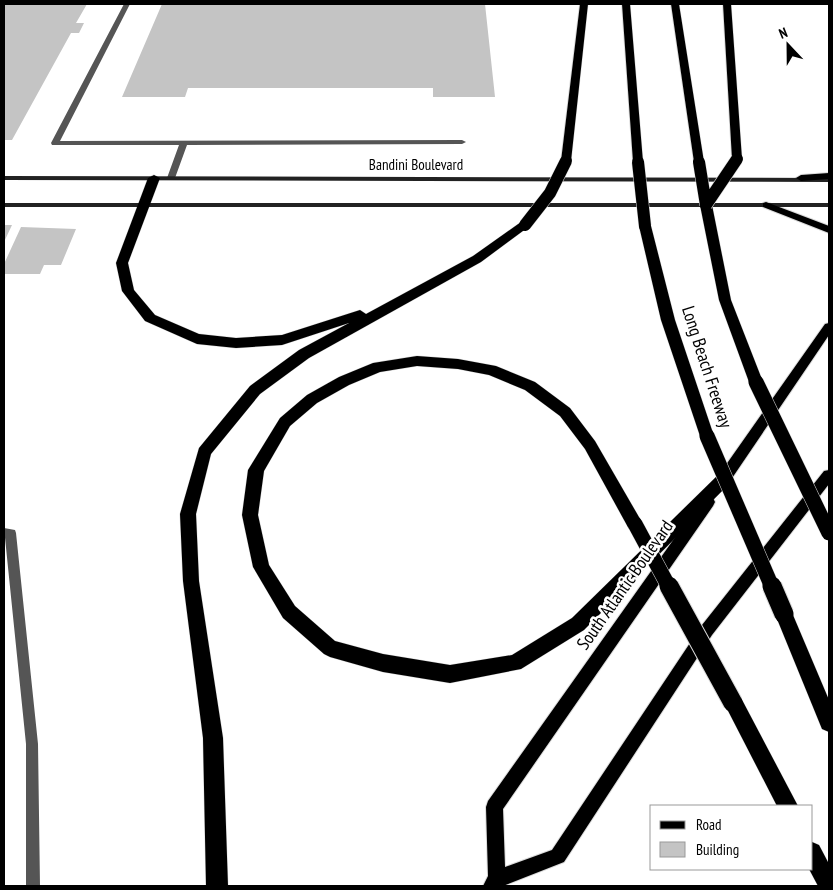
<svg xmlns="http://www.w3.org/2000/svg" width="833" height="890" font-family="'PT Sans Narrow',sans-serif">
  <rect width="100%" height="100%" fill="#fff"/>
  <path fill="#c4c4c4" d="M 4,4 L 87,4 L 76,23 L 84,23 L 79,33 L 71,33 L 12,140 L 4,140 Z
    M 162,4 L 485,4 L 495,97 L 433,97 L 433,88 L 188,88 L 185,97 L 122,97 Z
    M 4,225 L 12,225 L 4,242 Z
    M 21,227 L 76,229 L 61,265 L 44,265 L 40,274 L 4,274 L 4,264 Z"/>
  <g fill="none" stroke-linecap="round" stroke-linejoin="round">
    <g stroke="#dbdbdb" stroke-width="2">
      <path id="primary" d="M 829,173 L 829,179 L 801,181 L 796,178 L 801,175 Z
        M 766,202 L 829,226 L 829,233 L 763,207 L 763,203 Z
        M 829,323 L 829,335 L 726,487 L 721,488 L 716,487 L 715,483 L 716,479 L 825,324 Z
        M 829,470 L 829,484 L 712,635 L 564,862 L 503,886 L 483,886 L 488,876 L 486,807 L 488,801 L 703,498 L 708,496 L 713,498 L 715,502 L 713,506 L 503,809 L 505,867 L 552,850 L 702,625 L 824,471 Z"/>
    </g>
    <g stroke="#dbdbdb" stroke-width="1">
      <path id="highway" d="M 580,4 L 588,4 L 571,161 L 566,164 L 561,161 Z
        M 622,4 L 630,4 L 643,162 L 638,165 L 633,162 Z
        M 671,4 L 679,4 L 704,162 L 699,165 L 694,162 Z
        M 723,4 L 731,4 L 742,159 L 737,162 L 732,159 Z
        M 154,175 L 160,178 L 128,263 L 134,290 L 155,315 L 199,334 L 236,338 L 282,335 L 360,310 L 366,314 L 473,256 L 521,222 L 525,221 L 531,225 L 481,262 L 309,358 L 260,394 L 211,454 L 196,514 L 199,581 L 223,738 L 228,886 L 206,886 L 203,738 L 183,581 L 180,514 L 199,448 L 250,386 L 299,350 L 349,323 L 282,345 L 236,348 L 197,344 L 145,321 L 122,291 L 116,263 L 148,178 Z
        M 706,201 L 712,205 L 731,300 L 763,382 L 761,386 L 756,387 L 751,386 L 749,382 L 719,300 L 700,205 Z
        M 645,222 L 651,226 L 675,320 L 714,436 L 712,440 L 707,442 L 702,440 L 700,436 L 661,320 L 639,226 Z
        M 417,356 L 458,359 L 496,366 L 535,382 L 570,408 L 595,441 L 643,524 L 641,529 L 635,531 L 629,529 L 585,449 L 560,416 L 525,390 L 489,375 L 458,369 L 417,366 L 380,372 L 349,385 L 317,403 L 290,426 L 264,471 L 258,515 L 269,565 L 295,606 L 335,641 L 383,654 L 450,665 L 512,655 L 572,618 L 718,475 L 723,474 L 728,475 L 731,480 L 728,485 L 584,630 L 521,669 L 450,683 L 383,672 L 330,657 L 324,654 L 283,618 L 253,567 L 242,515 L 248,470 L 280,418 L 307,395 L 339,377 L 373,363 Z
        M 784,606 L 790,608 L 829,700 L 829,732 L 822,729 L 775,614 L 778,608 Z
        M 733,694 L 740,696 L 798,806 L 777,806 L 724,703 L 726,696 Z
        M 812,842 L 819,845 L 829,864 L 829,886 L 818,886 L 809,869 L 812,869 Z"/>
    </g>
    <path fill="#555" fill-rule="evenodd" d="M 124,4 L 130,4 L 60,141 L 462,140 L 466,142 L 462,144 L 187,145 L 175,178 L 171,180 L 167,178 L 179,145 L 52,145 L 51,143 Z
      M 4,528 L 15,530 L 16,533 L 38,744 L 40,886 L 26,886 L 26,744 Z"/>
    <path fill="#222" fill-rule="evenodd" d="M 4,176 L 829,178 L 829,182 L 4,180 Z
      M 4,203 L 829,203 L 829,207 L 4,207 Z"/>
    <use href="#primary" fill="#000" fill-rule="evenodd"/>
    <use href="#highway" fill="#000" fill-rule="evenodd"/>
    <g stroke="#dbdbdb" stroke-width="13" stroke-linecap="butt">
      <path id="highway-bridge-far2" d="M 638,162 L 645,226
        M 699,162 L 706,205
        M 706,205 L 737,159
        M 525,225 L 550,193 L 566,161"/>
    </g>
    <g stroke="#dbdbdb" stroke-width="16" stroke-linecap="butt">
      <path id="highway-bridge-far1" d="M 756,382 L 829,533
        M 707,436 L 772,587
        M 635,524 L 669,587"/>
    </g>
    <g stroke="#dbdbdb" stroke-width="21" stroke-linecap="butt">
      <path id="highway-bridge" d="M 669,586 L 733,703
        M 772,586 L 784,614"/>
    </g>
    <use href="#highway-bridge-far2" stroke="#000" stroke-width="12"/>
    <use href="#highway-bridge-far1" stroke="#000" stroke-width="15"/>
    <use href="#highway-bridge" stroke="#000" stroke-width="19"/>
  </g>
  <g text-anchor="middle" stroke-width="5" stroke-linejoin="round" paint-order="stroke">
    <g font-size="15" fill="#000" stroke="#fff">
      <text x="416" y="170">Bandini Boulevard</text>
    </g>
    <g font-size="18" fill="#000" stroke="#fff">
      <text transform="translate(707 367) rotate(72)" y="6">Long Beach Freeway</text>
      <text transform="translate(625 585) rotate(-55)" y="6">South Atlantic Boulevard</text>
    </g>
  </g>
  <rect width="833" height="890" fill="none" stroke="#000000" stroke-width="10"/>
  <rect x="650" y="805" width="162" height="65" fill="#ffffff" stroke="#999999"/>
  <rect x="660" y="821" width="25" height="8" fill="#000000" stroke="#999999"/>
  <text x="696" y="830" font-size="15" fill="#000000">Road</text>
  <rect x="660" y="842" width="25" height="15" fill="#c4c4c4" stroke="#999999"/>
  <text x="696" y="855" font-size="15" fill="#000000">Building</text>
  <g transform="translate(788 45) rotate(338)" stroke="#ffffff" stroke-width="4" paint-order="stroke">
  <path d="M0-4L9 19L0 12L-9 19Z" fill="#000000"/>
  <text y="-8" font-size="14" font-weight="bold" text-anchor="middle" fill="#000000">N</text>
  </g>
</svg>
